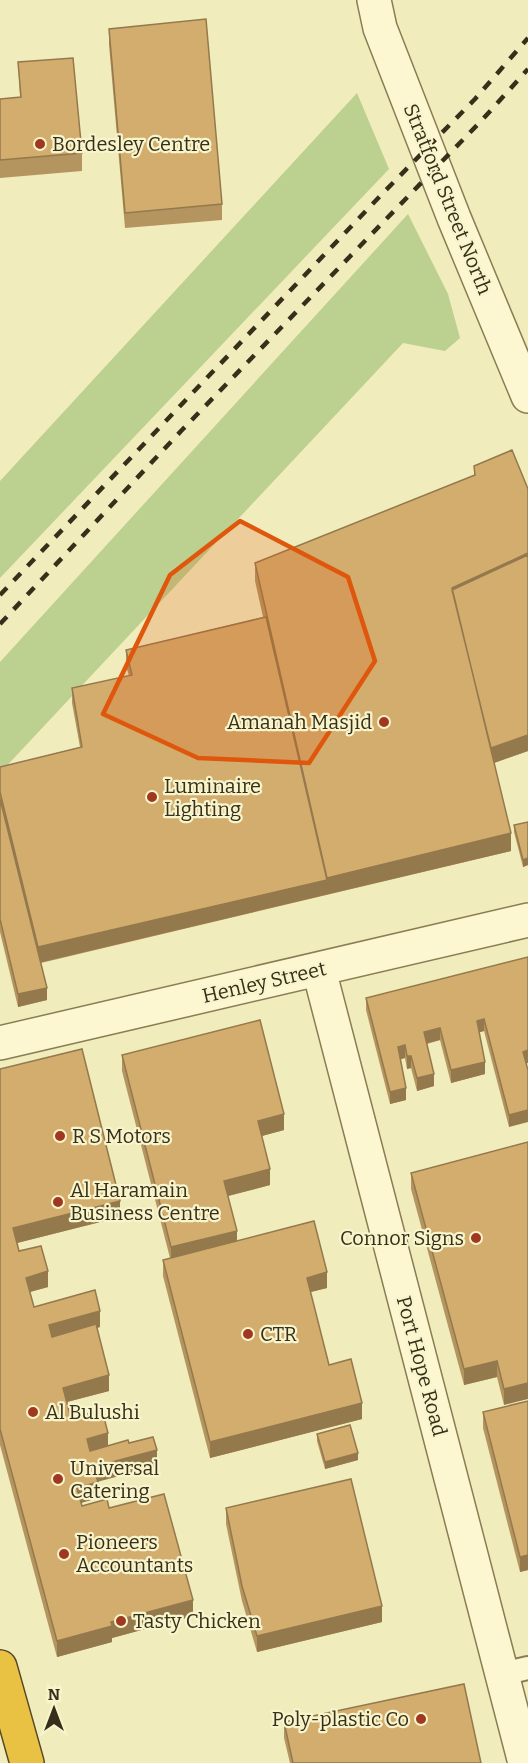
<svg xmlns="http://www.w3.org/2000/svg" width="528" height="1763" font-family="Bitter,serif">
  <rect width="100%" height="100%" fill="#f1ecbc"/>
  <path fill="#bcd08f" d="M 357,93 L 389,169 L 0,578 L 0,481 Z
    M 408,214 L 448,294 L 460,338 L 445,351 L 403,343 L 0,773 L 0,662 Z"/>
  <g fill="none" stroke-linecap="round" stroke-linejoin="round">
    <g stroke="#8a7c54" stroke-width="26">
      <path id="lane" d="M 502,1674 L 528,1668"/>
    </g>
    <g stroke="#8a7c54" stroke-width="36">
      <path id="street" d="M 374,0 L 380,28 L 454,218 L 528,396
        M 319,970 L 525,1763
        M 0,1043 L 528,920"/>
    </g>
    <g stroke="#574829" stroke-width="36">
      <path id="highway" d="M 0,1667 L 27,1763"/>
    </g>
    <use href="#lane" stroke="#fcf7d0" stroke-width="22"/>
    <use href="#street" stroke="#fcf7d0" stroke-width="33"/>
    <use href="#highway" stroke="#eac243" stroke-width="33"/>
    <path stroke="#382f1a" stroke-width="4.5" stroke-dasharray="10 10" stroke-linecap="butt" d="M 0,595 L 384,192 L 475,99 L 528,38
      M 0,624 L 182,430 L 483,119 L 528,69"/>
  </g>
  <path fill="#b5955f" d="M 109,29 L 222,204 L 222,220 L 125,228 L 109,45 Z
    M 18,62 L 82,153 L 82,171 L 0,178 L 0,99 L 20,97 Z
    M 474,466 L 528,489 L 528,751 L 494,763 L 511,851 L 41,963 L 47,1000 L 18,1007 L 0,932 L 0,767 L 80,747 L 72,703 L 72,688 L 129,676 L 126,666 L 126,650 L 263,617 L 255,581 L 255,563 L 474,475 Z
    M 528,822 L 528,865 L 523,867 L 514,832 L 514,825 Z
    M 528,957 L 528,1063 L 526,1063 L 509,1127 L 484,1031 L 479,1032 L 485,1074 L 451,1083 L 440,1040 L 427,1044 L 434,1086 L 417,1091 L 411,1068 L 407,1069 L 405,1058 L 400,1059 L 406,1100 L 390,1104 L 366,1010 L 366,998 Z
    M 122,1055 L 284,1130 L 262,1136 L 270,1185 L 228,1196 L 237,1241 L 327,1288 L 310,1292 L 329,1365 L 362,1419 L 210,1458 L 163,1276 L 163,1260 L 170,1258 L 122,1071 Z
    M 0,1069 L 120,1217 L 17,1243 L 19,1251 L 48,1287 L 30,1292 L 34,1307 L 100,1327 L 97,1328 L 109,1391 L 67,1402 L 71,1418 L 108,1446 L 129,1443 L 157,1466 L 97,1481 L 98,1498 L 81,1503 L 82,1506 L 109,1508 L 193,1616 L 112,1638 L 112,1642 L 57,1657 L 0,1445 Z
    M 528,1142 L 504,1405 L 497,1377 L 464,1385 L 411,1189 L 411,1173 Z
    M 528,1401 L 528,1570 L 520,1572 L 483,1428 L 483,1412 Z
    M 317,1434 L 358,1460 L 325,1469 L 317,1441 Z
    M 226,1508 L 382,1622 L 257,1652 L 242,1601 L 226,1524 Z
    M 284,1722 L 481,1763 L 290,1763 L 284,1738 Z"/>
  <path fill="#94794d" d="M 528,553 L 528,571 L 456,604 L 452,588 Z
    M 528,735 L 528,751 L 491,764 L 491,748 Z
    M 511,833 L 511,851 L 38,963 L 38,947 Z
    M 528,858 L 528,865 L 523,867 L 523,860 Z
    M 47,988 L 47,1000 L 18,1007 L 18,994 Z
    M 484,1019 L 484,1031 L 477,1033 L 477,1021 Z
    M 440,1028 L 440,1040 L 424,1044 L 424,1032 Z
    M 405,1045 L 405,1058 L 398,1060 L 398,1047 Z
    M 528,1050 L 528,1063 L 523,1064 L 523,1052 Z
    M 407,1056 L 411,1056 L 411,1068 L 407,1069 Z
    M 485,1062 L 485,1074 L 451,1083 L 451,1070 Z
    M 434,1074 L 434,1086 L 417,1091 L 417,1078 Z
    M 406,1088 L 406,1100 L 390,1104 L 390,1092 Z
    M 528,1110 L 528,1122 L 509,1127 L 509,1115 Z
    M 284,1114 L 284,1130 L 258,1137 L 258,1121 Z
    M 270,1169 L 270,1185 L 224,1197 L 224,1181 Z
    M 120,1201 L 120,1217 L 13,1244 L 13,1228 Z
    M 237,1231 L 237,1246 L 171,1263 L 171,1247 Z
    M 48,1271 L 48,1287 L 26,1293 L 26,1278 Z
    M 327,1272 L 327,1288 L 307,1293 L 307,1278 Z
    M 100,1311 L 100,1327 L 49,1341 L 49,1325 Z
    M 497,1361 L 497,1377 L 464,1385 L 464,1369 Z
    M 109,1375 L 109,1391 L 63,1403 L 63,1388 Z
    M 528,1383 L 528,1399 L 504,1405 L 504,1389 Z
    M 362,1403 L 362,1419 L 210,1458 L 210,1442 Z
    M 108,1433 L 108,1449 L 87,1455 L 87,1439 Z
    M 157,1450 L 157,1466 L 93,1483 L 93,1467 Z
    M 358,1453 L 358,1460 L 325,1469 L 325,1462 Z
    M 98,1482 L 98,1498 L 77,1504 L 77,1488 Z
    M 528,1555 L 528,1570 L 520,1572 L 520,1557 Z
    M 193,1600 L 193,1616 L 112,1638 L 112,1642 L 57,1657 L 57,1641 L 111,1622 Z
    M 382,1606 L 382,1622 L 257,1652 L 257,1636 Z"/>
  <path fill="#d3ad6e" stroke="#94794d" stroke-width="1.5" d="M 206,19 L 222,204 L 125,213 L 109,29 Z
    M 73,58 L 82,153 L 0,160 L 0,99 L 21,97 L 18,62 Z
    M 512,450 L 528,489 L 528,553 L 452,588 L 511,833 L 327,878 L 255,563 L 475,475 L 474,466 Z
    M 528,555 L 528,735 L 491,748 L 452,590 Z
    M 266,617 L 327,880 L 38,947 L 0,792 L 0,767 L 82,747 L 72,688 L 132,675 L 126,650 Z
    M 0,799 L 47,988 L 18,994 L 0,919 Z
    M 528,822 L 528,858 L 523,860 L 514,825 Z
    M 528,957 L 528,1050 L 523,1052 L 528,1070 L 528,1110 L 509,1115 L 484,1019 L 477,1021 L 485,1062 L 451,1070 L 440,1028 L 424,1032 L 434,1074 L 417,1078 L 411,1056 L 407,1056 L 405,1045 L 398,1047 L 406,1088 L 390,1092 L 366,998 Z
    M 260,1020 L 284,1114 L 258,1121 L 270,1169 L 224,1181 L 237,1231 L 171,1247 L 122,1055 Z
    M 82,1049 L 120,1201 L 13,1228 L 19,1251 L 41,1246 L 48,1271 L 26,1278 L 34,1307 L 95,1290 L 100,1311 L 49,1325 L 52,1337 L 96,1324 L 109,1375 L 63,1388 L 71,1418 L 102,1410 L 108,1433 L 87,1439 L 90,1451 L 128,1440 L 129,1443 L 153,1437 L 157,1450 L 93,1467 L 98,1482 L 77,1488 L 82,1506 L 107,1499 L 109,1508 L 164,1494 L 193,1600 L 111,1622 L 112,1626 L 57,1641 L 0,1429 L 0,1069 Z
    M 528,1142 L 528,1383 L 504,1389 L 497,1361 L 464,1369 L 411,1173 Z
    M 314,1221 L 327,1272 L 307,1278 L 329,1365 L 351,1359 L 362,1403 L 210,1442 L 163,1260 Z
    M 528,1401 L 528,1555 L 520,1557 L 483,1412 Z
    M 350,1425 L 358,1453 L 325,1462 L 317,1434 Z
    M 351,1479 L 382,1606 L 257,1636 L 242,1586 L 226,1508 Z
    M 464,1684 L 481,1763 L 293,1763 L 284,1722 Z"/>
  <path fill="#df570d" fill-opacity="0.2" stroke="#df570d" stroke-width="4.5" stroke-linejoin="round" d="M 240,521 L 348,577 L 375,661 L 309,763 L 198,758 L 103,714 L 170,575 Z"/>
  <g fill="#9f381f" stroke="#f8f4cc" stroke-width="2">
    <circle cx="40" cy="144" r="6"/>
    <circle cx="384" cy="722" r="6"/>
    <circle cx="152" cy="797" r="6"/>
    <circle cx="60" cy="1136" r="6"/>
    <circle cx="58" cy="1202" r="6"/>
    <circle cx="476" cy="1238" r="6"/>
    <circle cx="248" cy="1334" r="6"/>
    <circle cx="33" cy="1412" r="6"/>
    <circle cx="58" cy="1479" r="6"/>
    <circle cx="64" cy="1554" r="6"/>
    <circle cx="121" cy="1621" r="6"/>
    <circle cx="421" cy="1719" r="6"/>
  </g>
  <g text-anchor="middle" stroke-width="4.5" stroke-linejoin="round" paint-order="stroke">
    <g font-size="20" fill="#382f1a" stroke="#f8f4cc" text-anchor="start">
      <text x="52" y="151">Bordesley Centre</text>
      <text x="372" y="729" text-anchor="end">Amanah Masjid</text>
      <text x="164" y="793">Luminaire<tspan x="164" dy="23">Lighting</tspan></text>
      <text x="72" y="1143">R S Motors</text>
      <text x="70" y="1197">Al Haramain<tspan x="70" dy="23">Business Centre</tspan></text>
      <text x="464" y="1245" text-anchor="end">Connor Signs</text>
      <text x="260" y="1341">CTR</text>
      <text x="45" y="1419">Al Bulushi</text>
      <text x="70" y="1475">Universal<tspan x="70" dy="23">Catering</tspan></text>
      <text x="76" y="1549">Pioneers<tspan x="76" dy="23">Accountants</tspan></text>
      <text x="133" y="1628">Tasty Chicken</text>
      <text x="409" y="1726" text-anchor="end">Poly-plastic Co</text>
    </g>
    <g font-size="20" fill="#382f1a" stroke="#f8f4cc">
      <text transform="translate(448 199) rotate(68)" y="7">Stratford Street North</text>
      <text transform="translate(264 982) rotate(-13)" y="7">Henley Street</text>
      <text transform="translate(422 1366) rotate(75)" y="7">Port Hope Road</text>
    </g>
  </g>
  <g transform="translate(54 1709)" stroke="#f8f4cc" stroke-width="4.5" paint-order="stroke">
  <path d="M0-4.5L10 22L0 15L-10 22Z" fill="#382f1a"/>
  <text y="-9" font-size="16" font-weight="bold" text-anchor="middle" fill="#382f1a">N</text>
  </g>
</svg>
